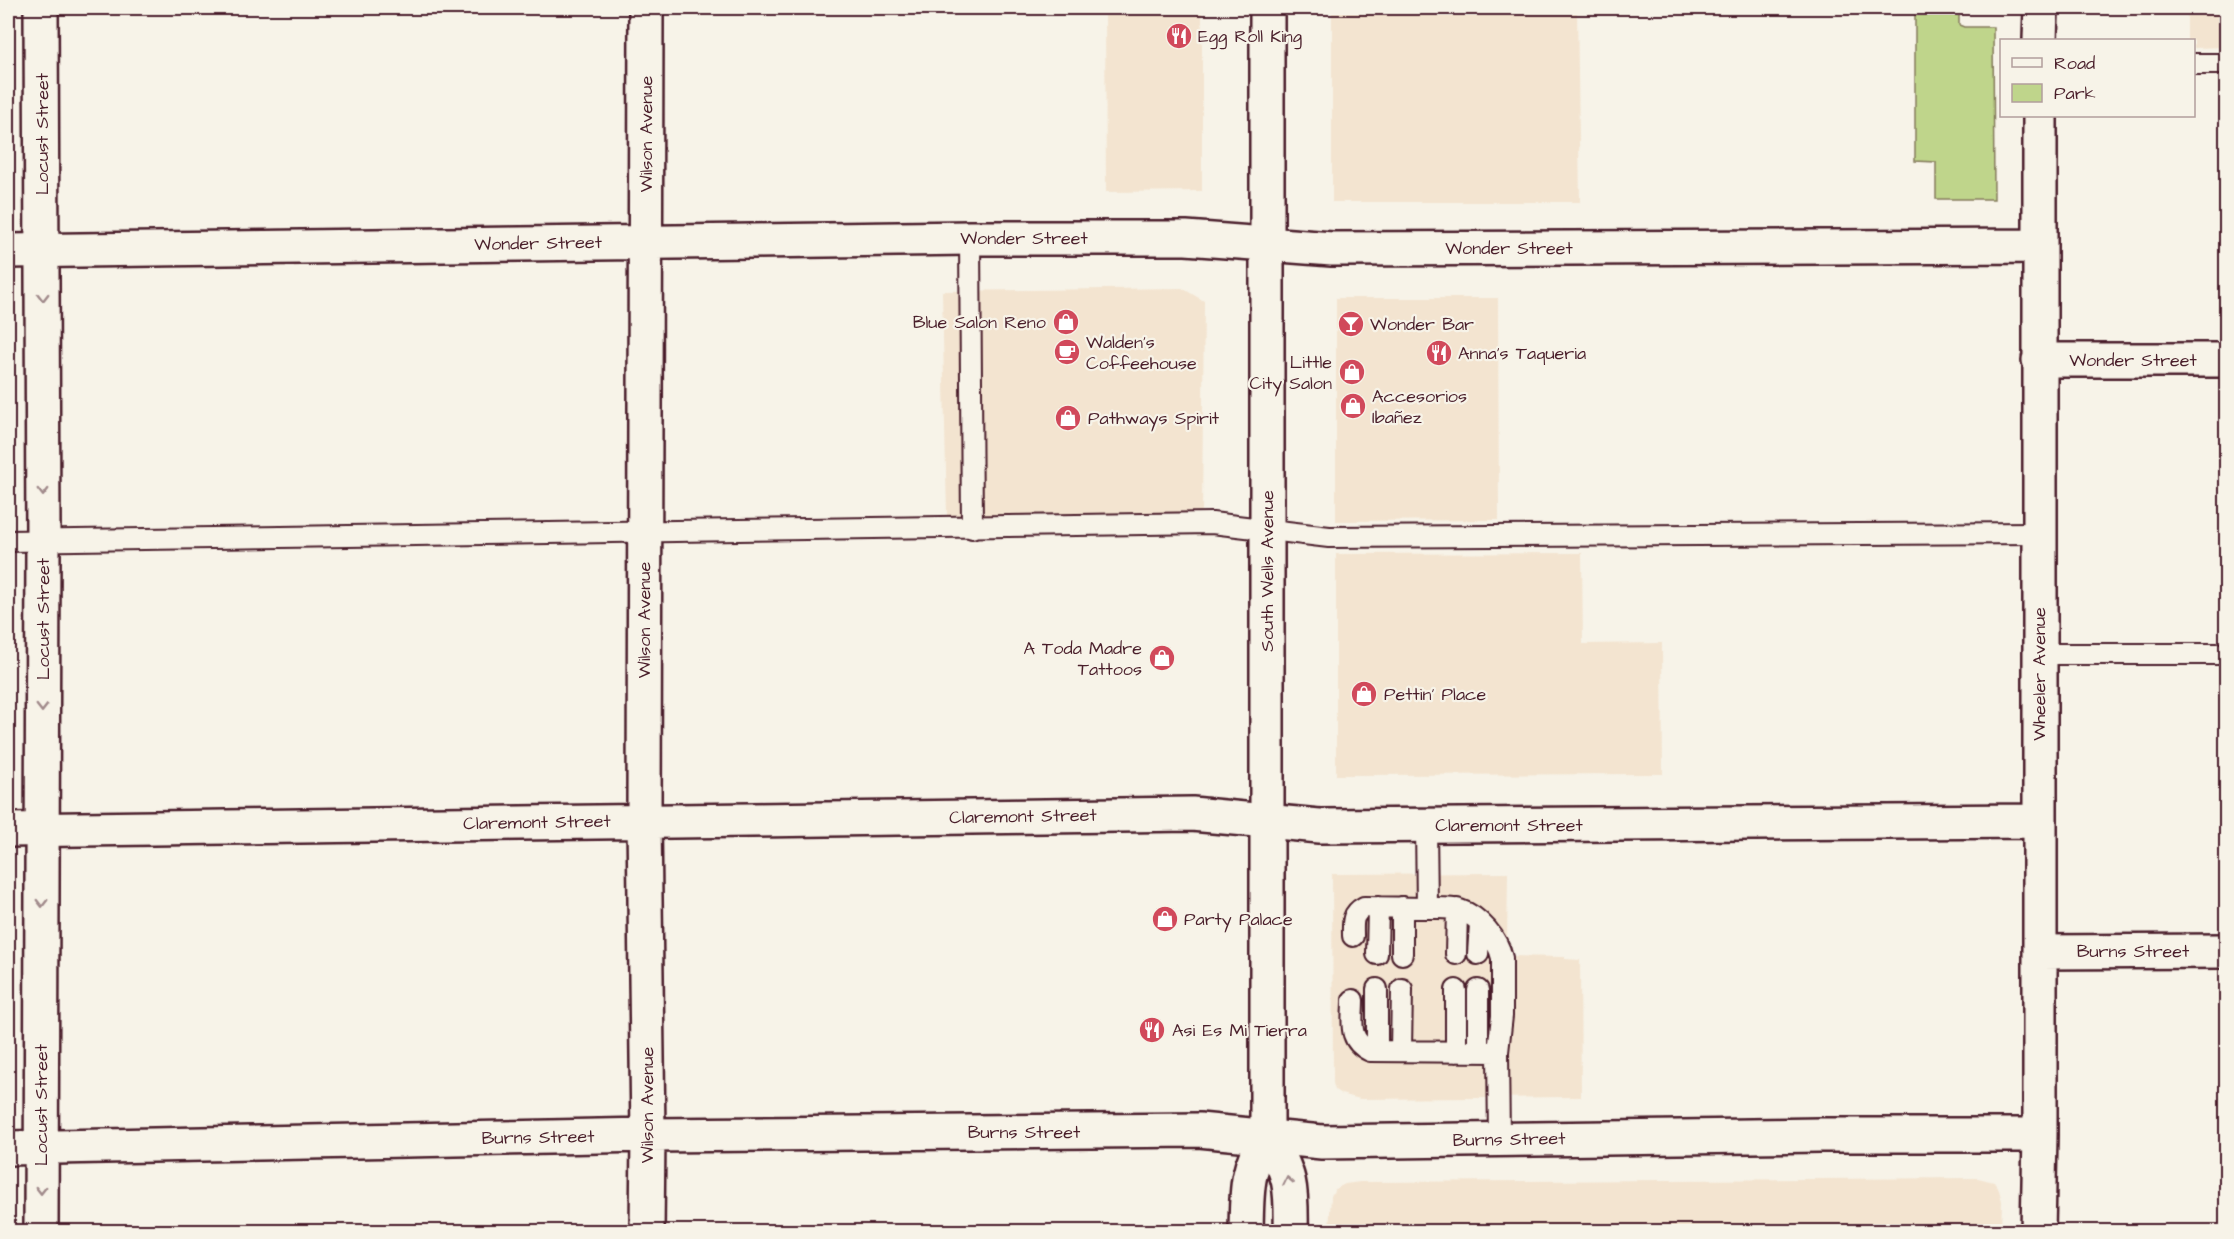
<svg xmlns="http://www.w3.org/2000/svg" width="2234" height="1239" font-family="'Architects Daughter',sans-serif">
  <rect width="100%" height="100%" fill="#f7f3e8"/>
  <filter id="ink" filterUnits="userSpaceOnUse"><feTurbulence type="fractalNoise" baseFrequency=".0167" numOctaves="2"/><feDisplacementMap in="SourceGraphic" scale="12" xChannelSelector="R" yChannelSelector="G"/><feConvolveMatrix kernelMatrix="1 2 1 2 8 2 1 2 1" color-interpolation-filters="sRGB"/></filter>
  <g filter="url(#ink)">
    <path fill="#f3e4d0" d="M 1105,8 L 1202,8 L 1202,191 L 1106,192 Z
      M 1332,8 L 1577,8 L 1580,202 L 1332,202 Z
      M 2187,8 L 2226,8 L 2226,47 L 2194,48 L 2194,40 L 2187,40 Z
      M 1182,288 L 1204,301 L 1202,515 L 947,517 L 942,291 Z
      M 1336,298 L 1498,298 L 1499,520 L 1336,521 Z
      M 1582,553 L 1583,644 L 1662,643 L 1663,774 L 1336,775 L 1336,554 Z
      M 1508,873 L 1507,944 L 1509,945 L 1509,956 L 1565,957 L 1565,959 L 1580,960 L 1581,1097 L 1360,1099 L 1341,1094 L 1335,1090 L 1333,1083 L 1332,874 Z
      M 1978,1178 L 1994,1182 L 1999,1190 L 2002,1201 L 2001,1231 L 1329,1231 L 1331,1196 L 1335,1189 L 1345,1184 L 1360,1182 Z"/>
    <path fill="#bfd58b" stroke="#847a5b" stroke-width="1.5" d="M 1915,8 L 1963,8 L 1963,9 L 1959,10 L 1959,25 L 1964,27 L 1993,27 L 1994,199 L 1936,199 L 1936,162 L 1915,161 Z"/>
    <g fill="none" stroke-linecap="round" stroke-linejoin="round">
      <g stroke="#4a1f2b" stroke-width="24">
        <path id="lane" d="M 2194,64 L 2226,64
          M 970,238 L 972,528
          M 8,541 L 1212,523 L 1329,537 L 2040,533
          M 2040,654 L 2226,654
          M 1426,825 L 1427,908 C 1437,908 1450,907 1460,910 C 1479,916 1498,939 1502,958 L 1502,1016 L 1498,1052 L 1499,1139
          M 1353,936 C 1353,923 1351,914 1364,907 L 1427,908
          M 1377,954 L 1378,907
          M 1402,954 L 1402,907
          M 1456,954 L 1457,909
          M 1478,954 L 1480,924
          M 1456,990 L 1456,1052
          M 1353,1000 C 1353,1022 1347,1040 1370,1051 L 1498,1052
          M 1377,1051 L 1377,989
          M 1401,1051 L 1402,989
          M 1478,1052 L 1478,990"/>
      </g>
      <g stroke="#4a1f2b" stroke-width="38">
        <path id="street" d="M 646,8 L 644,820 L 648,1135 L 647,1232
          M 2040,40 L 2041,8
          M 8,251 L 970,238 L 1186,238 L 1332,249 L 2040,246
          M 2039,360 L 2226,360
          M 8,830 L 1192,814 L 1319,826 L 2039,821
          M 2040,952 L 2226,951
          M 8,1148 L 648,1135 L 1199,1130 L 1322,1142 L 1820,1135 L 2040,1135
          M 2038,1232 L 2040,1135 L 2040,116"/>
      </g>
      <g stroke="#4a1f2b" stroke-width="38">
        <path id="secondary" d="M 1267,8 L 1267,1135 C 1291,1173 1292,1188 1291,1232
          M 41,1232 L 43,540 L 41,8
          M 1246,1232 C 1247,1192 1245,1170 1267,1135"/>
      </g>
      <use href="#lane" stroke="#f7f3e8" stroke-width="20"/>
      <use href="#street" stroke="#f7f3e8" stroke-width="33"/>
      <use href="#secondary" stroke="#f7f3e8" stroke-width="33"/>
    </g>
    <defs><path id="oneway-chevron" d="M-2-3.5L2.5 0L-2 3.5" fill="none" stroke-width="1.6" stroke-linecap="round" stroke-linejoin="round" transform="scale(1.5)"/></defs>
    <g stroke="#a0898a">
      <use href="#oneway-chevron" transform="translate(43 297) rotate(90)"/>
      <use href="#oneway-chevron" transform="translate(43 492) rotate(90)"/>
      <use href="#oneway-chevron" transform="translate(42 708) rotate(90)"/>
      <use href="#oneway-chevron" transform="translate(42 903) rotate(90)"/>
      <use href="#oneway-chevron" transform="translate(1288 1181) rotate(-101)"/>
      <use href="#oneway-chevron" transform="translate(41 1190) rotate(90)"/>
    </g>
  </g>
  <defs>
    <g id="restaurant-disc" transform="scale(1.35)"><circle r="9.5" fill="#d1495b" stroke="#f7f3e8"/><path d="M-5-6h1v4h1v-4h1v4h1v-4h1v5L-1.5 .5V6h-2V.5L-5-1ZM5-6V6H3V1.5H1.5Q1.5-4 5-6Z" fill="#fff"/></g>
    <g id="shop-disc" transform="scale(1.35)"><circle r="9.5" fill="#d1495b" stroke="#f7f3e8"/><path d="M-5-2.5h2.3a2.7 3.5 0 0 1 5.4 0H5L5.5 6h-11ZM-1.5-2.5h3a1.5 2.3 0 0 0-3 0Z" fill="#fff"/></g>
    <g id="bar-disc" transform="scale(1.35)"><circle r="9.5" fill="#d1495b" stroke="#f7f3e8"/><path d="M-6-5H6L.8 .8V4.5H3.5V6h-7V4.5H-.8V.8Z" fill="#fff"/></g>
    <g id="cafe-disc" transform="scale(1.35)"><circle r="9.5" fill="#d1495b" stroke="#f7f3e8"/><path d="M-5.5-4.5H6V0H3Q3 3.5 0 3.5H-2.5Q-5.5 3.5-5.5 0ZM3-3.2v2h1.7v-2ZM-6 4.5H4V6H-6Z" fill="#fff"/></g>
  </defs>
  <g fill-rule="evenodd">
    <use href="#restaurant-disc" x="1179" y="36"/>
    <use href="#shop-disc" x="1066" y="322"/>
    <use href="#bar-disc" x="1351" y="324"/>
    <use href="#cafe-disc" x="1067" y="352"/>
    <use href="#restaurant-disc" x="1439" y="353"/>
    <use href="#shop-disc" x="1352" y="372"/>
    <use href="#shop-disc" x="1353" y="406"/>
    <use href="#shop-disc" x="1068" y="418"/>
    <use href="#shop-disc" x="1162" y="658"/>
    <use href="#shop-disc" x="1364" y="694"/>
    <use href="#shop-disc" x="1165" y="919"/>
    <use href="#restaurant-disc" x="1152" y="1030"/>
  </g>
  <g text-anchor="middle" stroke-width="4.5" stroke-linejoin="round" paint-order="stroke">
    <g font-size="18" fill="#4a1f2b" stroke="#f7f3e8" text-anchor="start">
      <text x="1198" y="42">Egg Roll King</text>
      <text x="1046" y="328" text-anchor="end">Blue Salon Reno</text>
      <text x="1370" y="330">Wonder Bar</text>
      <text x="1086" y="348">Walden's<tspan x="1086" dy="21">Coffeehouse</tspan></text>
      <text x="1458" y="359">Anna's Taqueria</text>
      <text x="1332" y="368" text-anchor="end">Little<tspan x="1332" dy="21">City Salon</tspan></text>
      <text x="1372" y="402">Accesorios<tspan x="1372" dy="21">Ibañez</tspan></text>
      <text x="1088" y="424">Pathways Spirit</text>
      <text x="1142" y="654" text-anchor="end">A Toda Madre<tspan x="1142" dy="21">Tattoos</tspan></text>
      <text x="1384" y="700">Pettin' Place</text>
      <text x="1184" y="925">Party Palace</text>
      <text x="1172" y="1036">Asi Es Mi Tierra</text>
    </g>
    <g font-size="18" fill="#4a1f2b" stroke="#f7f3e8">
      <text transform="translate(42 134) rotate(-90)" y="6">Locust Street</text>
      <text transform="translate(646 134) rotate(-90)" y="6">Wilson Avenue</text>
      <text x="1024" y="244">Wonder Street</text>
      <text transform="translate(538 243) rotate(-1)" y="6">Wonder Street</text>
      <text x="1509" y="254">Wonder Street</text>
      <text x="2133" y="366">Wonder Street</text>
      <text transform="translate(1267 571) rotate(-90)" y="6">South Wells Avenue</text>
      <text transform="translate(43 619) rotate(-90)" y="6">Locust Street</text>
      <text transform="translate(644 620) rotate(-90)" y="6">Wilson Avenue</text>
      <text transform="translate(2039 674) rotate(-90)" y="6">Wheeler Avenue</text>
      <text transform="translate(1023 816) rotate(-1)" y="6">Claremont Street</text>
      <text transform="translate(537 822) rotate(-1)" y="6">Claremont Street</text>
      <text x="1509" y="831">Claremont Street</text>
      <text x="2133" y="957">Burns Street</text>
      <text transform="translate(41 1105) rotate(-90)" y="6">Locust Street</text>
      <text transform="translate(647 1105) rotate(-90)" y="6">Wilson Avenue</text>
      <text x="1024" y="1138">Burns Street</text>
      <text transform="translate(538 1137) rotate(-1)" y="6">Burns Street</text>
      <text transform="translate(1509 1139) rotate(-1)" y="6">Burns Street</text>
    </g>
  </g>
  <rect width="2234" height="1239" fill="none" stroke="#f7f3e8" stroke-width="30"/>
  <rect x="15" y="15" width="2204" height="1209" fill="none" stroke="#4a1f2b" stroke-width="2" filter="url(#ink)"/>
  <rect x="2000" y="39" width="195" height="78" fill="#f7f3e8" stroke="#b29e9c" stroke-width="1.5"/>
  <rect x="2012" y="58" width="30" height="9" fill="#f7f3e8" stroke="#b29e9c" stroke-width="1.5"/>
  <text x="2054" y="69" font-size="18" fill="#4a1f2b">Road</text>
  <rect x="2012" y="84" width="30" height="18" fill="#bfd58b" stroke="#b29e9c" stroke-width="1.5"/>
  <text x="2054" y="99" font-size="18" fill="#4a1f2b">Park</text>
</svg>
